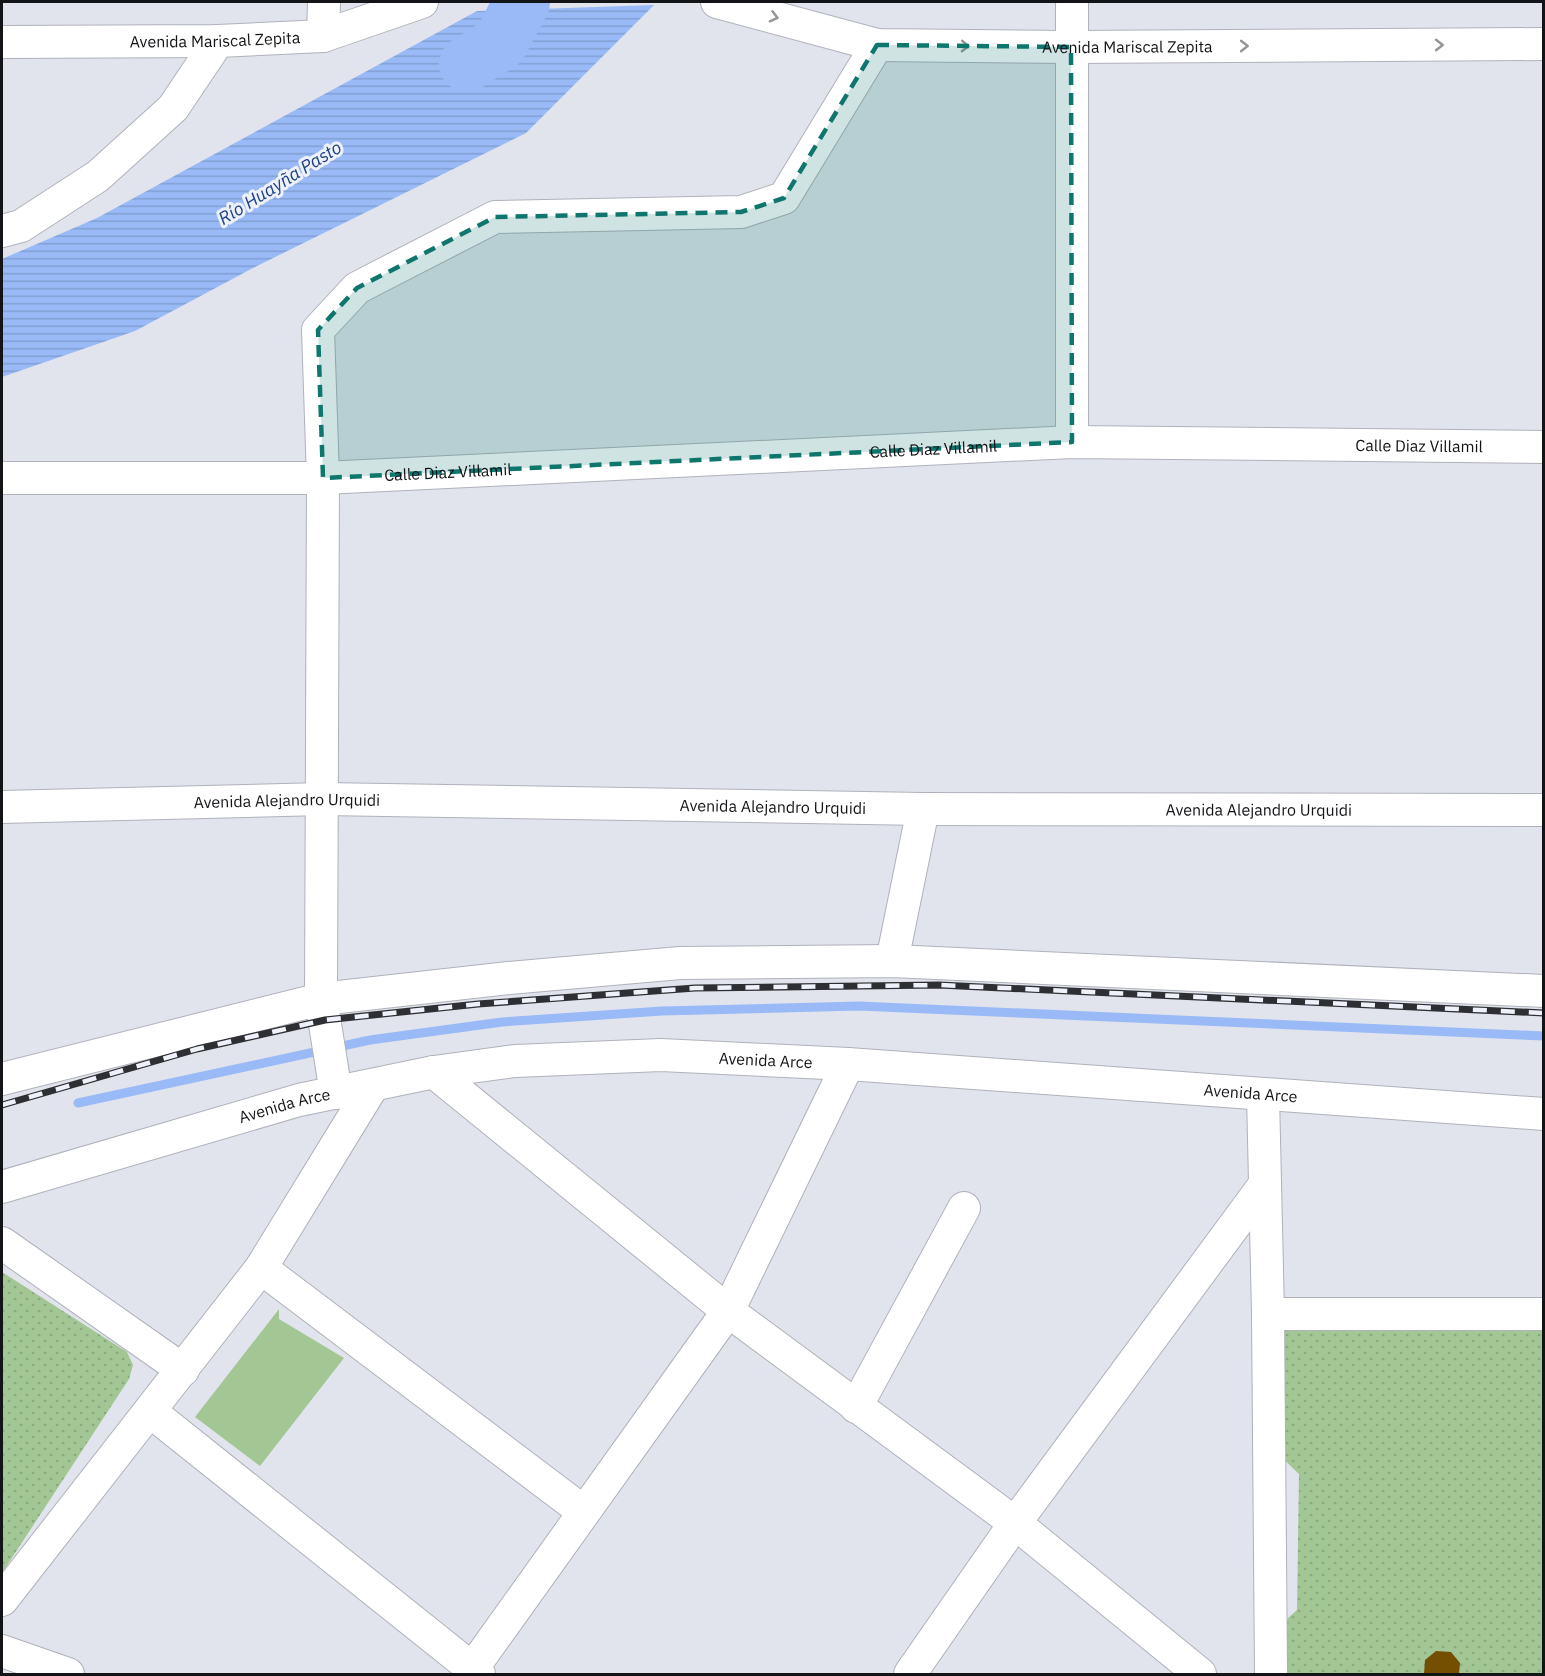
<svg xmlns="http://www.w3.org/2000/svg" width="1545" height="1676" font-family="'IBM Plex Sans',sans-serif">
  <defs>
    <pattern id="park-dots" width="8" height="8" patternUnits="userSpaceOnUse" patternTransform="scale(1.5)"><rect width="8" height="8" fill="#a2c694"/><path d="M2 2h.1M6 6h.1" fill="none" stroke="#8ba97f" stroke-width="1.8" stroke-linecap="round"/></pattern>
    <pattern id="water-rules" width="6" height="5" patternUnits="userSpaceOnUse" patternTransform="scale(1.5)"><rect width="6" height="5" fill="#99baf7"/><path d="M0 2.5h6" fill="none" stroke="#839fd3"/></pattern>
  </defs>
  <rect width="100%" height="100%" fill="#e1e4ec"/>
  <path fill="url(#park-dots)" d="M 2,1272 L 127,1352 L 133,1365 L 129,1379 L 2,1573 Z
    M 1281,1325 L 1543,1330 L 1543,1674 L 1276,1674 L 1276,1629 L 1297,1610 L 1299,1474 L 1277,1453 Z"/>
  <path fill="#a2c694" d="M 279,1309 L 279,1319 L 344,1358 L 260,1466 L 195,1417 Z"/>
  <path fill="url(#water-rules)" d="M 654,5 L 526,133 L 253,268 L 135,331 L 2,377 L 2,259 L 97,218 L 477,11 Z"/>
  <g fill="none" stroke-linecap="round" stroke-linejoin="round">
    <path stroke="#99baf7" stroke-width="9" d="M 78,1103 L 370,1040 L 502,1022 L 662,1011 L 859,1006 L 1544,1036"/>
    <path stroke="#99baf7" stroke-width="56" d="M 467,64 L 500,43 L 522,2"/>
  </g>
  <path fill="#744f02" d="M 1436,1651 L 1451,1652 L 1460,1663 L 1459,1674 L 1424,1674 L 1425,1660 Z"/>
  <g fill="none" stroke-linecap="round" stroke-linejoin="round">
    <g stroke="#afb2ba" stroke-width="34">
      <g id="minor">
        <path id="s1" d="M 717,2 L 877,45 L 1071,47 L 1544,44"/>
        <path d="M 1072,2 L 1072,442"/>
        <path d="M 323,36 L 324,2"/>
        <path id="s2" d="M 2,42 L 218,41 L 323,36 L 422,2"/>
        <path d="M 2,231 L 21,226 L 98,176 L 173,108 L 218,41"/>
        <path id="s3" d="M 2,478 L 323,478 L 1072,442 L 1544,447"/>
        <path id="s4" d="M 2,807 L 323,799 L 923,809 L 1544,810"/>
        <path d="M 892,961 L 923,809"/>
        <path d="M 434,1072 L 728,1311 L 1015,1523 L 1200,1674"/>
        <path d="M 2,1079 L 321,999 L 509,978 L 680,963 L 892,961 L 1544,991"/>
        <path d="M 336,1093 L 321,999 L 323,478 L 318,330 L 357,288 L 495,217 L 741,212 L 784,198 L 877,45"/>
        <path d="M 1263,1095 L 1268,1314 L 1271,1674"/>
        <path id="s5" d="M 2,1187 L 299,1100 L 434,1072 L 515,1061 L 661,1055 L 848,1064 L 1544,1114"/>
        <path d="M 2,1243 L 183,1370"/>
        <path d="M 261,1268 L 584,1512"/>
        <path d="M 1268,1314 L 1544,1314"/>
        <path d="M 856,1407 L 964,1208"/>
        <path d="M 151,1412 L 479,1674"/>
        <path d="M 2,1600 L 261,1268 L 372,1087"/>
        <path d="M 2,1651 L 68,1674"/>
        <path d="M 472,1669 L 728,1311 L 848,1064"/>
        <path d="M 910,1674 L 1015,1523 L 1265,1184"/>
      </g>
    </g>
    <use href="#minor" stroke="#fff" stroke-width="32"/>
    <g stroke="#2e2f33" stroke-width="7">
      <path id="rail" d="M 2,1105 L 197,1049 L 325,1020 L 478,1004 L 695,988 L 939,985 L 1544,1013"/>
    </g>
    <use href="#rail" stroke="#eef1f9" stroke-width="4.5" stroke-dasharray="14" stroke-linecap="butt"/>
  </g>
  <defs><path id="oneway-chevron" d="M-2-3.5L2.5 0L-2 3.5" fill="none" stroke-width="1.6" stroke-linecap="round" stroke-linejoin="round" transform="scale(1.5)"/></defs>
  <g stroke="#959597">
    <use href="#oneway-chevron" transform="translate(774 17) rotate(15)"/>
    <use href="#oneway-chevron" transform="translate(1439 45)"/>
    <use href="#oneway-chevron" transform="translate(965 46) rotate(1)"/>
    <use href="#oneway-chevron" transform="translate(1244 46)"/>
  </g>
  <path fill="#0f766e" fill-opacity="0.2" stroke="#0f766e" stroke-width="4.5" stroke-dasharray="12 8" stroke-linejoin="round" d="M 877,45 L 1071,47 L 1072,442 L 323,478 L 318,330 L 357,288 L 495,217 L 741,212 L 784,198 Z"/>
  <g text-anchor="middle" stroke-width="6" stroke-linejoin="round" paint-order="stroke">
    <g font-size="16" fill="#131417" stroke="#eef1f9">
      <text dy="6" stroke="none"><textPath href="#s2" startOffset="213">Avenida Mariscal Zepita</textPath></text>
      <text dy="6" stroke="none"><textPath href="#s1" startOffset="416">Avenida Mariscal Zepita</textPath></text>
      <text dy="6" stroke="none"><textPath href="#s3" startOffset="1418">Calle Diaz Villamil</textPath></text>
      <text dy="6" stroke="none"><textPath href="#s3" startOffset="932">Calle Diaz Villamil</textPath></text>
      <text dy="6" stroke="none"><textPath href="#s3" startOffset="446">Calle Diaz Villamil</textPath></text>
      <text dy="6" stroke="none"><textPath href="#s4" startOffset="285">Avenida Alejandro Urquidi</textPath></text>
      <text dy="6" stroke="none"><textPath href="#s4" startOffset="771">Avenida Alejandro Urquidi</textPath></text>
      <text dy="6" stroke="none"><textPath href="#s4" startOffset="1257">Avenida Alejandro Urquidi</textPath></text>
      <text dy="6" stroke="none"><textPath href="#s5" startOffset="780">Avenida Arce</textPath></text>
      <text dy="6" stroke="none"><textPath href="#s5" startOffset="1266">Avenida Arce</textPath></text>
      <text dy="6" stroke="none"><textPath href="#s5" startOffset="294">Avenida Arce</textPath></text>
    </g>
    <g font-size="18" font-style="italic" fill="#1d4086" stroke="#eef1f9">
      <text transform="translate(280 183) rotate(-32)" y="6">Río Huayña Pasto</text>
    </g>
  </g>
  <rect width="1545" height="1676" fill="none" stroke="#131417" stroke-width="6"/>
</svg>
